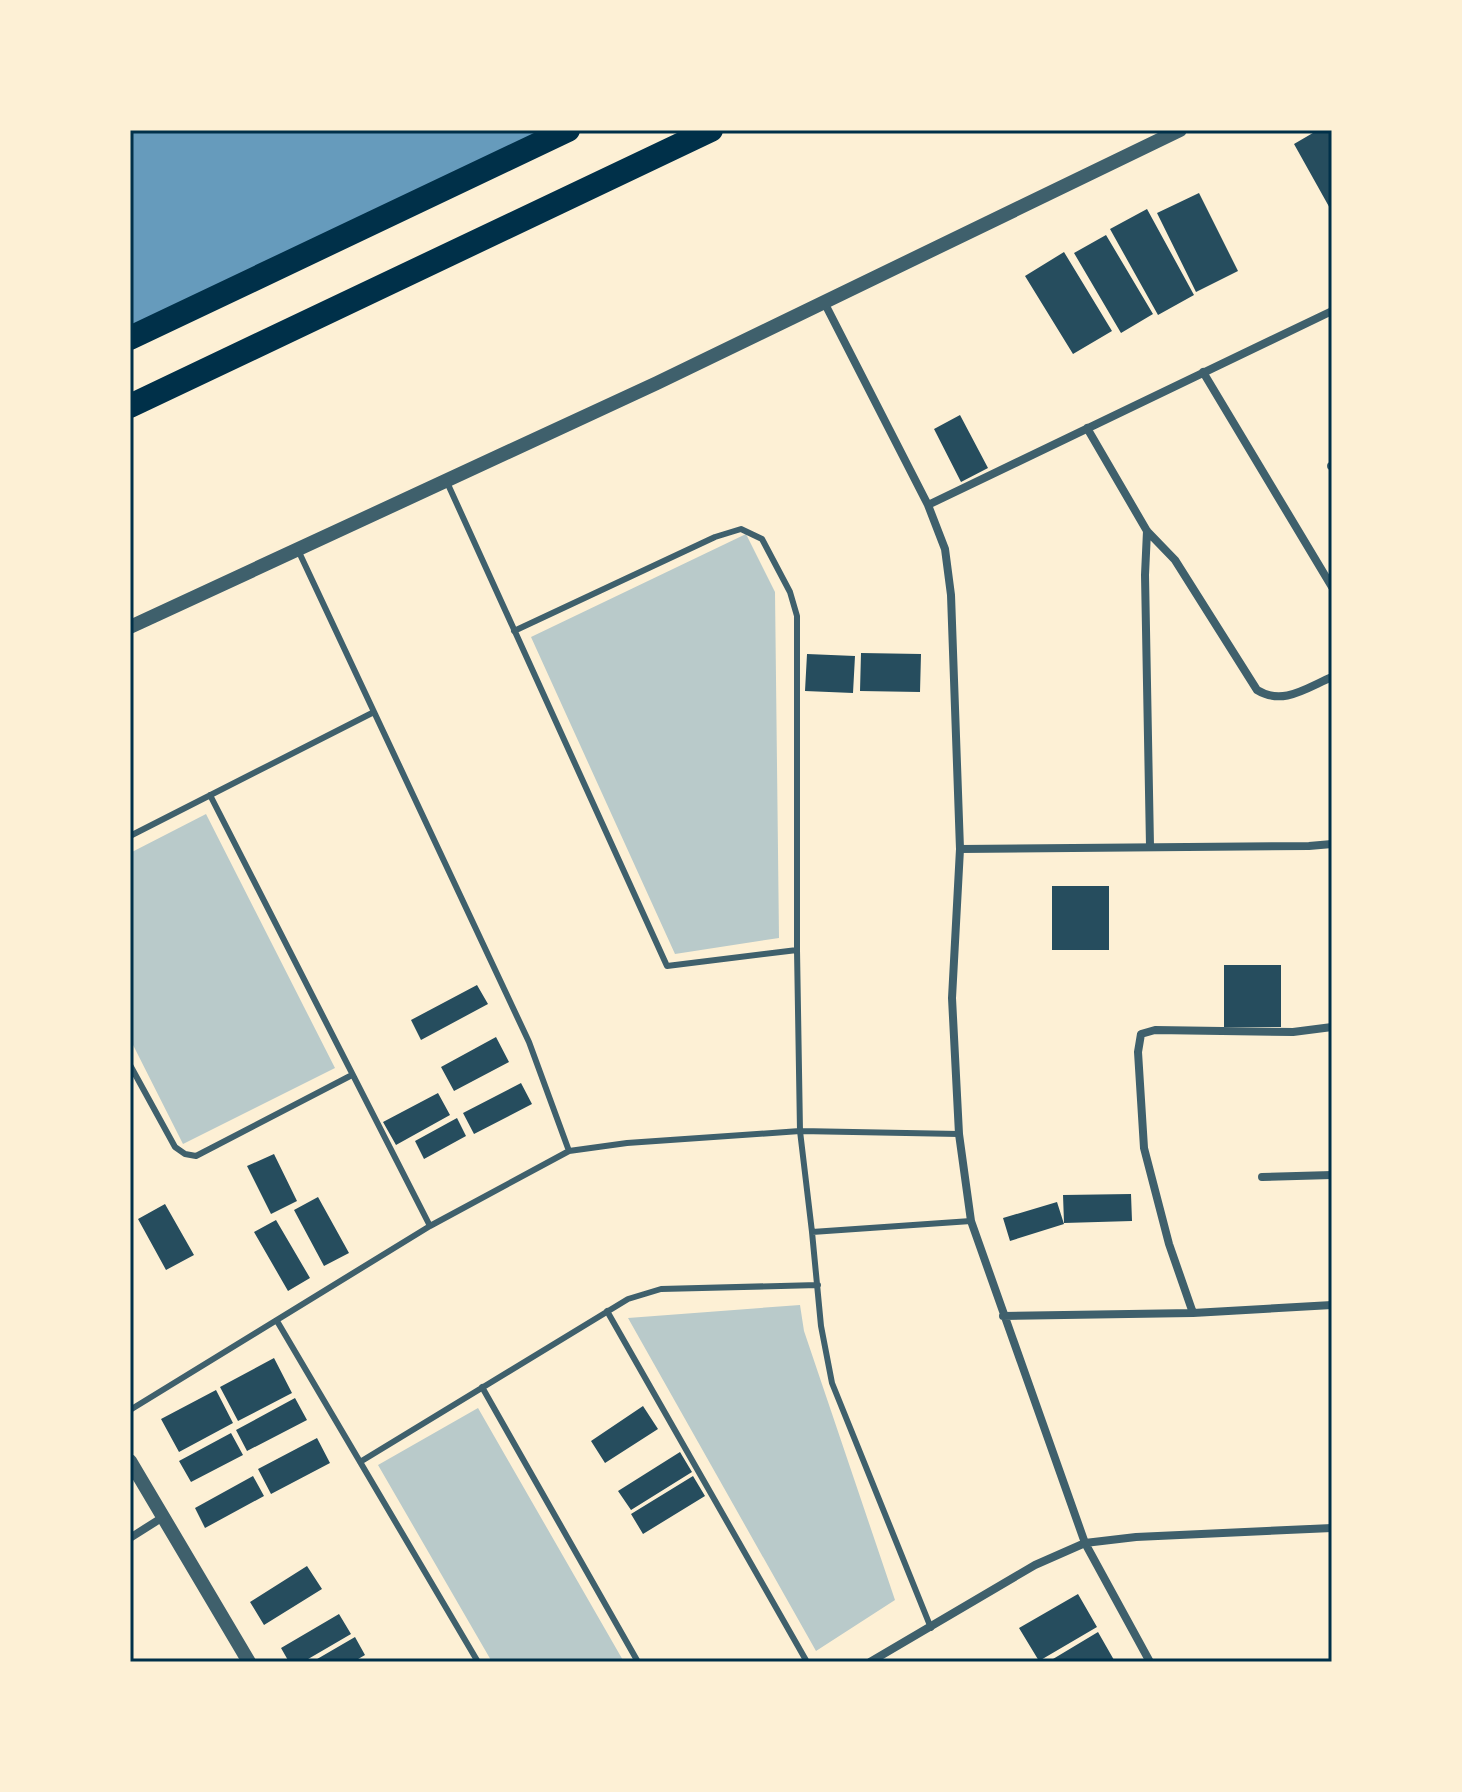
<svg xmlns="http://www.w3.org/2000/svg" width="1462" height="1792" font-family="Rubik,sans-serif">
  <rect width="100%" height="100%" fill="#fdf0d5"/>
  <path fill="#b9caca" d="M 746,534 L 775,592 L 779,938 L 675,954 L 531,637 Z
    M 206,814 L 335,1068 L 183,1144 L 130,1039 L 130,853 Z
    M 800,1305 L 804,1331 L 895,1600 L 816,1651 L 628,1318 Z
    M 478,1408 L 624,1662 L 492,1662 L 378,1465 Z"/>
  <path fill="#669bbc" d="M 130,130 L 560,130 L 130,332 Z"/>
  <path fill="#264d5e" d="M 1318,130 L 1332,130 L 1332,212 L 1294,144 Z
    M 1199,193 L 1238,271 L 1196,292 L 1157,213 Z
    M 1147,209 L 1194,295 L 1158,315 L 1110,229 Z
    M 1106,235 L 1153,314 L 1121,333 L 1074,253 Z
    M 1064,252 L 1112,331 L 1073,354 L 1025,276 Z
    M 960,415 L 988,468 L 961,482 L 934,429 Z
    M 861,653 L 921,654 L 920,692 L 860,691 Z
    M 807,654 L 855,656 L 853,693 L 805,691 Z
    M 1052,886 L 1109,886 L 1109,950 L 1052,950 Z
    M 1224,965 L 1281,965 L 1281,1027 L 1224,1027 Z
    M 477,985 L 488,1004 L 421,1040 L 411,1020 Z
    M 496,1037 L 509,1062 L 454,1091 L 441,1067 Z
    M 521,1083 L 532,1104 L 474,1134 L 463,1113 Z
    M 438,1093 L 450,1115 L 396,1145 L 383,1122 Z
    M 457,1118 L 466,1136 L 424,1159 L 415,1141 Z
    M 274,1154 L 297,1201 L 271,1214 L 247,1166 Z
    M 1131,1194 L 1132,1221 L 1064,1223 L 1063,1195 Z
    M 318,1197 L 349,1253 L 324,1266 L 294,1210 Z
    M 1057,1202 L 1064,1224 L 1010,1241 L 1003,1218 Z
    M 165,1204 L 194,1255 L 166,1270 L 138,1219 Z
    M 276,1220 L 310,1278 L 288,1291 L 254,1232 Z
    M 274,1358 L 292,1393 L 238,1421 L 220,1387 Z
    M 216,1390 L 233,1423 L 179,1452 L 161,1419 Z
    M 295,1398 L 307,1420 L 247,1451 L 236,1430 Z
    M 643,1406 L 658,1429 L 605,1463 L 591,1441 Z
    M 231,1433 L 243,1455 L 191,1482 L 179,1461 Z
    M 317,1438 L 330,1463 L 271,1494 L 258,1469 Z
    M 680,1452 L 692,1472 L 631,1510 L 618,1491 Z
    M 253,1476 L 264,1496 L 205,1528 L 195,1508 Z
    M 693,1476 L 705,1496 L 643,1534 L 631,1514 Z
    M 307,1566 L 322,1589 L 264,1625 L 250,1602 Z
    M 1078,1594 L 1097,1627 L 1039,1661 L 1019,1628 Z
    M 339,1614 L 351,1634 L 303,1662 L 289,1662 L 281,1648 Z
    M 1098,1632 L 1114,1660 L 1048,1662 Z
    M 355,1637 L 365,1655 L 353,1662 L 312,1662 Z"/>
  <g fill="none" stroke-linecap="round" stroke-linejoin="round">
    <path stroke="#3f606c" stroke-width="6" d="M 446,480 L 667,966 L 797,950
      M 298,550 L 529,1042 L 569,1151
      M 514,631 L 715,537 L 741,529 L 762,539 L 790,592 L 797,616 L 797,950 L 800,1131 L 812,1232
      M 210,795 L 430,1226
      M 130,836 L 374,712
      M 130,1065 L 175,1147 L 185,1154 L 196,1156 L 352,1075
      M 607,1311 L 807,1662
      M 277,1321 L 478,1662
      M 482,1387 L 638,1662
      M 130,1410 L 430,1226 L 569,1151 L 627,1143 L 800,1131 L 959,1134
      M 360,1462 L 628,1299 L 661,1289 L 818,1285
      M 931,1628 L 832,1383 L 821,1326 L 812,1232 L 971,1221"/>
    <path stroke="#3f606c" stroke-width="8" d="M 824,302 L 928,505 L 945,549 L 951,595 L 960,849 L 952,998 L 959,1134 L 971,1221 L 1085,1543 L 1150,1662
      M 1203,372 L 1332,587
      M 1087,428 L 1147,531 L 1175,560 L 1257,690 C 1283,706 1306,688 1332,677
      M 1331,466 L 1332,466
      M 928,505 L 1332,311
      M 1147,531 L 1145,575 L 1150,846
      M 960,849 L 1309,846 L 1332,844
      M 1262,1177 L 1332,1175
      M 1193,1313 L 1169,1244 L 1144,1148 L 1138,1052 L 1141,1034 L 1155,1030 L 1293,1032 L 1332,1027
      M 1003,1316 L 1193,1313 L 1332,1305
      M 130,1538 L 163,1517
      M 870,1662 L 1035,1565 L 1085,1543 L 1136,1537 L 1332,1528"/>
    <path stroke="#3f606c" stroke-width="14" d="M 130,627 L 657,383 L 1180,130
      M 130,1461 L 249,1662"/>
    <path stroke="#003049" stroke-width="24" d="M 130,338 L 568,130
      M 130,406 L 711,130"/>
  </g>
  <rect width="1462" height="1792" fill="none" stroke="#fdf0d5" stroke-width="264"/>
  <rect x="132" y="132" width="1198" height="1528" fill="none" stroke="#003049" stroke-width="3"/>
</svg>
